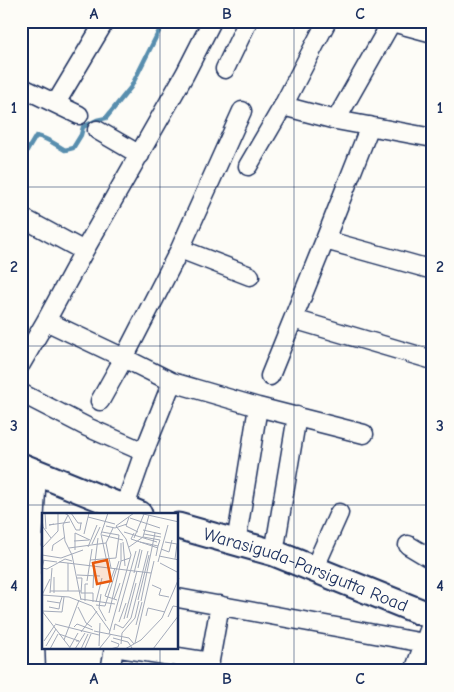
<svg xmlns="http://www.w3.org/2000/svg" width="454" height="692" font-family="'Comic Neue',sans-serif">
  <rect width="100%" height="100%" fill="#fdfcf7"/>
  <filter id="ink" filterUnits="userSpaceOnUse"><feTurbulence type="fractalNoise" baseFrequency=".02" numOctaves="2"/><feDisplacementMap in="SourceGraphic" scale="10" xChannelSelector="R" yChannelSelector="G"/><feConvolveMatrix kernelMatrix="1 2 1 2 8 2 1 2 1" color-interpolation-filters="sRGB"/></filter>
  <g filter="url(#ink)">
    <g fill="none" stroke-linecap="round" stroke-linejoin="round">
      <path stroke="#598eae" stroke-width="4.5" d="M 21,161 L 36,136 C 46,137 56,145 65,150 L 73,148 L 81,135 L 83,127 L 97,120 L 106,118 L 131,87 L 164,21"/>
      <g stroke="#1b2f5e" stroke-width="21">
        <path id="street" d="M 392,22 L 433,33
          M 225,69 L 248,21
          M 21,87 L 79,115
          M 56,103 L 105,21
          M 283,106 L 336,120 L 433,138
          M 336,120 L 392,21
          M 97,130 L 140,155
          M 248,166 L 283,106 L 327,21
          M 21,217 L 84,251
          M 325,240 L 433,270
          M 180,249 L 250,276
          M 293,319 L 433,360
          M 46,321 L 84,251 L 185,74 L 212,21
          M 21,364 L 46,321 L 124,358 L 172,382 L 144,452 L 124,509
          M 270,376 L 325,240 L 370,126
          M 172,382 L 258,407 L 364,434
          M 21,393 L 87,427 L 144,452
          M 100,401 L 124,358 L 180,249 L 242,111
          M 236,543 L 258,407
          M 408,545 L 433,560
          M 274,553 L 297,416
          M 314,569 L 339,513
          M 178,598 L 424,643
          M 120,648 L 210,662
          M 36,671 L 32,561 L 37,473
          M 110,671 L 114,648
          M 208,671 L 220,605
          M 414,671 L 433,619"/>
      </g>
      <g stroke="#1b2f5e" stroke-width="29">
        <g id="secondary">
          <path d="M 21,466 L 139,514"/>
          <path id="s1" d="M 178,526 L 274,553 L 433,617"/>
        </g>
      </g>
      <use href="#street" stroke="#fdfcf7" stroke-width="18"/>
      <use href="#secondary" stroke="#fdfcf7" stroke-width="25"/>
    </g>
  </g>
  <path fill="none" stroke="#1b2f5e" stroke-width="1" stroke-opacity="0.55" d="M 160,21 L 160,514M 294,21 L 294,671M 21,187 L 433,187M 21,346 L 433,346M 21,505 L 433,505M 160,648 L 160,671"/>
  <g text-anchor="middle" stroke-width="4" stroke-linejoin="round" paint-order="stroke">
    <g font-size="18" fill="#1b2f5e" stroke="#fdfcf7">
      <text dy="6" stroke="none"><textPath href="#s1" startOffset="135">Warasiguda-Parsigutta Road</textPath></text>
    </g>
  </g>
  <g transform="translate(42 513)">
    <rect width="136" height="136" fill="#fdfcf7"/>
    <path fill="none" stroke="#a3aaba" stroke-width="1" d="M 3,0 L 4,16M 22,0 L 26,2 L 21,12 L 23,28 L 30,42 L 39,87M 29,0 L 36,10 L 40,10M 97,0 L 137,9M 26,2 L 34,17 L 38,17 L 39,10M 46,4 L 73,11M 87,4 L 84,13 L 96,19M 0,5 L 1,14 L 9,25M 88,5 L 118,15M 12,11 L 7,12 L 28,9M 64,13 L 73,15 L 85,11M 101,17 L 119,21M 82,19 L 115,29M 92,20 L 89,26 L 116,35M 42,21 L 47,0M 102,21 L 119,24M 60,22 L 81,27M 101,24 L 118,27 L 116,33M 92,25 L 102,1M 32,28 L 47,27M 81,29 L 83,53M 98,29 L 116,33 L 114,43M 123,29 L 135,31 L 133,46M 64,30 L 69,55M 50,31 L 58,14M 46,34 L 55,12M 87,34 L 101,24 L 107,2M 0,35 L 16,18 L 16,0M 27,35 L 64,30 L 71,15M 119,36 L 127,39 L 130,27M 33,37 L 33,20 L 48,27M 10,38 L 11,32 L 23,24M 0,42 L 19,45 L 41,37M 117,43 L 137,47M 0,47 L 15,49M 2,47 L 0,55 L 5,56 L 23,46 L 30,48M 48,47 L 74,45 L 77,22 L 60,19M 79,48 L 79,30M 17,49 L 109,60M 53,49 L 56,25M 116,49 L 126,12M 118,50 L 137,60M 66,54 L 59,21 L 66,0M 73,55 L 63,83 L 75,87M 96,55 L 100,37M 92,60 L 98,36M 35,62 L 58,63M 35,65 L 40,65 L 39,80 L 51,80 L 51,89M 45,68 L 50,36M 110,72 L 119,76 L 117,82 L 127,84M 51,75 L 52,52M 8,78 L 39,78M 26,78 L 26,50M 8,80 L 10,55M 12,80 L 12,64M 59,81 L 57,95 L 64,108M 0,82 L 27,84 L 50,93 L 68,118M 0,82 L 8,66M 39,86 L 73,91M 72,86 L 78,70M 96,87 L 107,42M 5,88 L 18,90 L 20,84M 43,88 L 43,71 L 46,71M 99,88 L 113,20M 54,89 L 60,65M 54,92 L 63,93 L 77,48M 7,94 L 17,96 L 18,90M 36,94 L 44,110 L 50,114M 0,98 L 20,99 L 22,84M 0,98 L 29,136M 77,99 L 94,38M 67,100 L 79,48 L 88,45M 104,103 L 106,95 L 123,99M 126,104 L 131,93 L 137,94M 85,105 L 94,70M 82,106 L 95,58M 77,109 L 84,90M 13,111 L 57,122M 94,112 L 100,89M 32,114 L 35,111 L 51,117M 81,115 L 89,105 L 106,38M 72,117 L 73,111 L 81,115M 52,118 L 87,125 L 92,131M 39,119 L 55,98M 17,121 L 37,128 L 34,128M 67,121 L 89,42 L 84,26 L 74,13 L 92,0M 71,125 L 86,129 L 90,135M 22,127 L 37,87M 2,128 L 13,112M 93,130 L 112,48M 79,131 L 80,120 L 93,105 L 97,88M 4,133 L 14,116M 57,133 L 58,110M 28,134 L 36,120M 43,135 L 49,121M 8,136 L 16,121M 33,136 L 43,120M 39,136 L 46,121M 57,136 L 69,121M 68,136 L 76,134 L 77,131 L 69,128M 83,136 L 99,127 L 120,105 L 137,65M 111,136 L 137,102"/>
    <path fill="#e8590c" fill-opacity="0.15" stroke="#e8590c" stroke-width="2.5" d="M 65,47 L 69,68 L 55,71 L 51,50 Z"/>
    <rect width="136" height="136" fill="none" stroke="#1b2f5e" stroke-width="2.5"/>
  </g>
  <rect width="454" height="692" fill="none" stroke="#fdfcf7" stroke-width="55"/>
  <rect x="28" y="28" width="398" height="636" fill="none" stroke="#1b2f5e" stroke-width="2"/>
  <g font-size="16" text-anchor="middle" font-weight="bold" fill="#1b2f5e">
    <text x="94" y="19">A</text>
    <text x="227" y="19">B</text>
    <text x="360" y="19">C</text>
    <text x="14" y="113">1</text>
    <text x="440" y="113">1</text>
    <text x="14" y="272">2</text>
    <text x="440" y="272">2</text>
    <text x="14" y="431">3</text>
    <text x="440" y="431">3</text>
    <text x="14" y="591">4</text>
    <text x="440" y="591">4</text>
    <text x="94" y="684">A</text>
    <text x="227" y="684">B</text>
    <text x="360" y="684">C</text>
  </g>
</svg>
